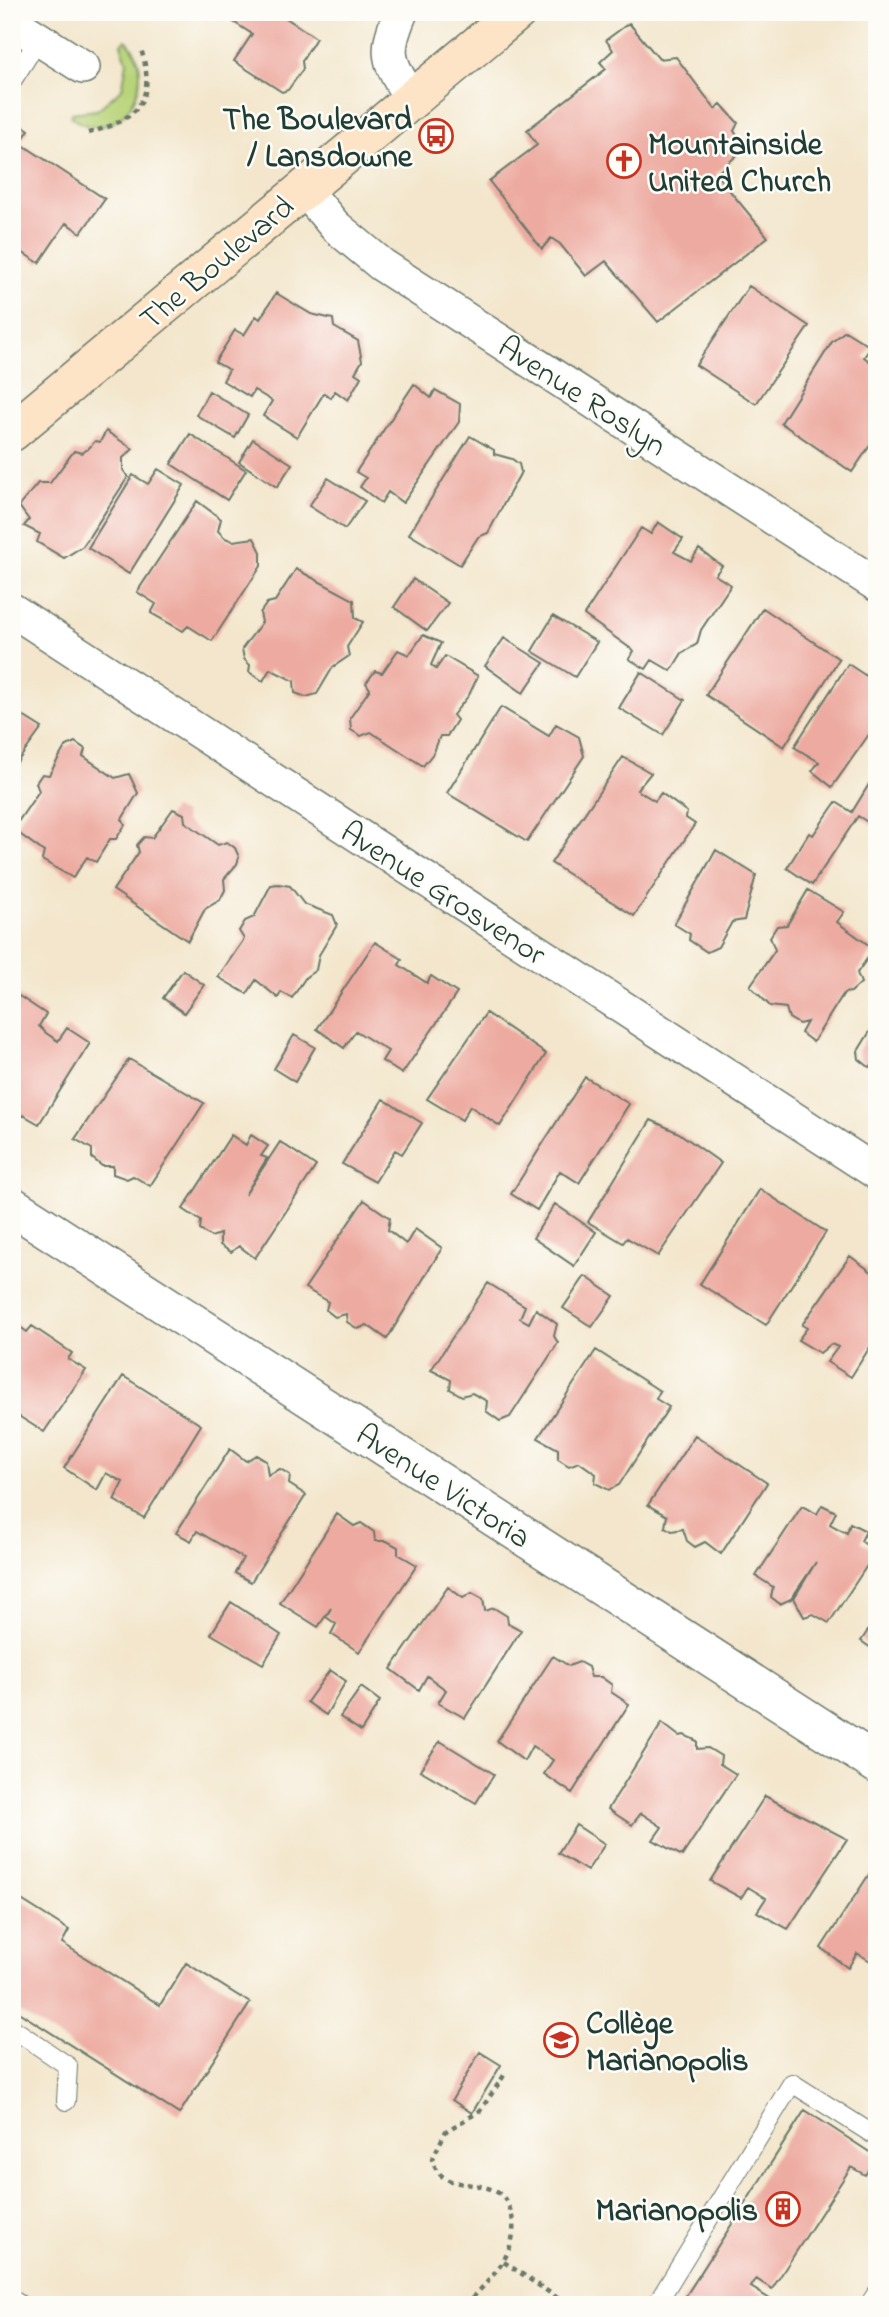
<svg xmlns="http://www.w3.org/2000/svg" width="889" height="2317" font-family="'Indie Flower',sans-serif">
  <rect width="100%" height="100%" fill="#fdfcf7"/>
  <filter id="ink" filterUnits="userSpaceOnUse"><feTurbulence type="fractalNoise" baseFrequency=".0143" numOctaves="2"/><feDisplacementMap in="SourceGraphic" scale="14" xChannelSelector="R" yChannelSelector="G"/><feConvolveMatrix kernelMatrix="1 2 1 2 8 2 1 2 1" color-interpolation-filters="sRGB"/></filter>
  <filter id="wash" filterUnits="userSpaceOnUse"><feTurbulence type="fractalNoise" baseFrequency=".00686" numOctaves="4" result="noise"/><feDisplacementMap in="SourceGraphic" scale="28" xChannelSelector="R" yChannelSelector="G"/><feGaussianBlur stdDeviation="1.57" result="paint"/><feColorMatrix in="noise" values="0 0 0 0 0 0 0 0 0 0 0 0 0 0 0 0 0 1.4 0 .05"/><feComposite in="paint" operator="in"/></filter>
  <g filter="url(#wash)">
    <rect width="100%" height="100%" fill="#f3e6cc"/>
    <path fill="#b8d378" stroke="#6c8856" stroke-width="2" d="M 126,40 C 164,78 118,153 71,117 L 72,113 L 97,110 L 122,89 L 127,62 L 121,44 Z"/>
    <g id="blocks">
      <path fill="#edaaa0" d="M 233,12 L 277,12 L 316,38 L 302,61 L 303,69 L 288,90 L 282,92 L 234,61 L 252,34 L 229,19 Z
        M 629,23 L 659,59 L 676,57 L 715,109 L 721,104 L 738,123 L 734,131 L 745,148 L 716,174 L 768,237 L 658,322 L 606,261 L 586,276 L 560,244 L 551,238 L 542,249 L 489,181 L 537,145 L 527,130 L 606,69 L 600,62 L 613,50 L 606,40 Z
        M 12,118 L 29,130 L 20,143 L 105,199 L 81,233 L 66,223 L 39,263 L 12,246 Z
        M 749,286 L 809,326 L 756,404 L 696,365 Z
        M 276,293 L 311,314 L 333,319 L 334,327 L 358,341 L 362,361 L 355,373 L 361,377 L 348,400 L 335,391 L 331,398 L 324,393 L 297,437 L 263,416 L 272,401 L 254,390 L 250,397 L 223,381 L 229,370 L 215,362 L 235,330 L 244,335 L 256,316 L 260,319 Z
        M 845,331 L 871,347 L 864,357 L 877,367 L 877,435 L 852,472 L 781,423 L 832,342 Z
        M 414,384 L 431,398 L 435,390 L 460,404 L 459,422 L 403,503 L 388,492 L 381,503 L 360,487 L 366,478 L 356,472 Z
        M 209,391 L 248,415 L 235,438 L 196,415 Z
        M 106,431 L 133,449 L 123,458 L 123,470 L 128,477 L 83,546 L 64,558 L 37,542 L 40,534 L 24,526 L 29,520 L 19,506 L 38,483 L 50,483 L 74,451 L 82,453 L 88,449 L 95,441 L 100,442 Z
        M 190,434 L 246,470 L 227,500 L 171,464 Z
        M 470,436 L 494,450 L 494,454 L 512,459 L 519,464 L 521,472 L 488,533 L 478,537 L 460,565 L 409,534 Z
        M 253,439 L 292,464 L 277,487 L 239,462 Z
        M 158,469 L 184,485 L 129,574 L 88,548 L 133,475 L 148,484 Z
        M 328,478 L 365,501 L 345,529 L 309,506 Z
        M 197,501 L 221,519 L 218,531 L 225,538 L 233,541 L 254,538 L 261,552 L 261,566 L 212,641 L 188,626 L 183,631 L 151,613 L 156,604 L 137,592 Z
        M 658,522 L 683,539 L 674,552 L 691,561 L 699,549 L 722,566 L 715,575 L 731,585 L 701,630 L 697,644 L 682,653 L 671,671 L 652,660 L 646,669 L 629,659 L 634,651 L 584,615 L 641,528 L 651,534 Z
        M 296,569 L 354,600 L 355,618 L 363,622 L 347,647 L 349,656 L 333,667 L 317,694 L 306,697 L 295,693 L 294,681 L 270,669 L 263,681 L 249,672 L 250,665 L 244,659 L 242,649 L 262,622 L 260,613 L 267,603 L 275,601 Z
        M 413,579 L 448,603 L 427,631 L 394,607 Z
        M 763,608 L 839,659 L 784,747 L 706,695 Z
        M 553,616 L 597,642 L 575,677 L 532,651 Z
        M 423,635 L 441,643 L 431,665 L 436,669 L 445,656 L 478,676 L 469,695 L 453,715 L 457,720 L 447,736 L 440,736 L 434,752 L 423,766 L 371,732 L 361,736 L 351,730 L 350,718 L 370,689 L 366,683 L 375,671 L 382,673 L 398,650 L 409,655 Z
        M 504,638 L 544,663 L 523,693 L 485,666 Z
        M 848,664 L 877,683 L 877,723 L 832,787 L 812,771 L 819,762 L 794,747 Z
        M 641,672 L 685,700 L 663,735 L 619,708 Z
        M 501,707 L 549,736 L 556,724 L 579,737 L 584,756 L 527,842 L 447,793 Z
        M 12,709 L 42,728 L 12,769 Z
        M 75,742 L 85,749 L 83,756 L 115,778 L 129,774 L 138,793 L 122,819 L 125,825 L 116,839 L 110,839 L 96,862 L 87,857 L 73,878 L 42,860 L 44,852 L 13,829 L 39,791 L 36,783 L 42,774 L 49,775 L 65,747 Z
        M 623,757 L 651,773 L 637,790 L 655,801 L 661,793 L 687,812 L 686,818 L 695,824 L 634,916 L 551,863 Z
        M 877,771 L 877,828 L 858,816 L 812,885 L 787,868 L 809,833 L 813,835 L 836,802 L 852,812 Z
        M 173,809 L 184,814 L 185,822 L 218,845 L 227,842 L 235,848 L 239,857 L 237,864 L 224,879 L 225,890 L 220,900 L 205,909 L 188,941 L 113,890 L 139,852 L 137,845 L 144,837 L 152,838 Z
        M 716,850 L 756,875 L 744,920 L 732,922 L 718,947 L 707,952 L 689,940 L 690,934 L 674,924 Z
        M 278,884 L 290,886 L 304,904 L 333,915 L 337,925 L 319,955 L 316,970 L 306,977 L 292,998 L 281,992 L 278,998 L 256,980 L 247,994 L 218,977 L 244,939 L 239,931 L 245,921 L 254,917 L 271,885 Z
        M 808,890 L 844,912 L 837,922 L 874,949 L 857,973 L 861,983 L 851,992 L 844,993 L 813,1042 L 801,1033 L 807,1022 L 799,1024 L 789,1018 L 786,1008 L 770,1006 L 750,986 L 775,950 L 770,937 L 777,926 L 787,925 Z
        M 375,942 L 402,959 L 399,965 L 427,983 L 431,976 L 457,993 L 402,1074 L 382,1061 L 388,1051 L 356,1031 L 344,1048 L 317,1029 Z
        M 183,970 L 204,985 L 184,1013 L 163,998 Z
        M 19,996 L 46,1014 L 39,1026 L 46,1033 L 58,1041 L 67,1028 L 90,1043 L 39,1124 L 23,1115 L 20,1118 L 12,1113 L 12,1006 Z
        M 486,1013 L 546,1054 L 500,1126 L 470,1106 L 462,1120 L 427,1099 Z
        M 877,1020 L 877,1062 L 869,1067 L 859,1059 L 858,1051 Z
        M 294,1035 L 315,1047 L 295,1082 L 274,1069 Z
        M 129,1059 L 204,1103 L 150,1186 L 133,1176 L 127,1179 L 113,1174 L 113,1166 L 102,1166 L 92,1158 L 92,1149 L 75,1139 Z
        M 585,1077 L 629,1104 L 579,1183 L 560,1171 L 537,1210 L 511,1194 Z
        M 383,1099 L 422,1123 L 402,1154 L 395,1150 L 375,1182 L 342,1164 Z
        M 651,1120 L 679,1133 L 721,1163 L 658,1256 L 627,1238 L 623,1243 L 588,1222 Z
        M 231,1135 L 246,1145 L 251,1135 L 268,1146 L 261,1156 L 267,1158 L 245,1195 L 280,1142 L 316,1166 L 255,1258 L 239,1246 L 231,1252 L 220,1245 L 220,1234 L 211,1237 L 200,1230 L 201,1221 L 183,1209 Z
        M 760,1189 L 826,1232 L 766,1325 L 700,1284 Z
        M 364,1200 L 390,1218 L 388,1230 L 406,1244 L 415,1229 L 442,1248 L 387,1339 L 367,1325 L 358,1329 L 347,1322 L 346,1314 L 335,1317 L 326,1310 L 328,1302 L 305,1288 Z
        M 555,1204 L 596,1232 L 574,1266 L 533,1238 Z
        M 850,1256 L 877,1276 L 877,1336 L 851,1377 L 827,1362 L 838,1347 L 831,1344 L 820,1353 L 798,1340 L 807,1328 L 802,1325 Z
        M 585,1276 L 614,1296 L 592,1327 L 563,1308 Z
        M 488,1283 L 525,1306 L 520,1318 L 529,1323 L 536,1309 L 557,1324 L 554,1336 L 558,1343 L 510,1417 L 500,1421 L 486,1411 L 487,1401 L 472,1393 L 462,1396 L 450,1389 L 451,1380 L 431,1370 Z
        M 12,1321 L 27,1332 L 32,1326 L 72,1353 L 68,1359 L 86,1370 L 44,1432 L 12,1412 Z
        M 596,1350 L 660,1391 L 656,1399 L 669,1407 L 619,1485 L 609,1490 L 595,1483 L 596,1474 L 579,1462 L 569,1466 L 558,1459 L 558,1449 L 538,1438 Z
        M 123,1376 L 201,1425 L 144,1518 L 114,1500 L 123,1482 L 106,1473 L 97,1490 L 64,1468 Z
        M 695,1435 L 767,1483 L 721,1554 L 705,1542 L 695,1547 L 687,1541 L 683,1529 L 672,1531 L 665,1527 L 667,1516 L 648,1505 Z
        M 230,1449 L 246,1461 L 256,1455 L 266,1461 L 268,1475 L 280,1469 L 290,1475 L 289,1484 L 306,1495 L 251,1582 L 235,1573 L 243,1558 L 197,1531 L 191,1541 L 176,1533 Z
        M 822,1505 L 836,1512 L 830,1524 L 839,1529 L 847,1533 L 850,1523 L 866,1531 L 861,1541 L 876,1552 L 829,1623 L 813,1614 L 804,1617 L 794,1598 L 816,1562 L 791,1599 L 780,1604 L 771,1597 L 773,1587 L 756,1576 L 802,1506 L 817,1514 Z
        M 337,1514 L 354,1526 L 361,1523 L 374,1532 L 375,1541 L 387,1541 L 398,1547 L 398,1554 L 417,1565 L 359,1652 L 331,1634 L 336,1624 L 326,1617 L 331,1608 L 318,1627 L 280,1603 Z
        M 448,1587 L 463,1598 L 472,1593 L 483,1599 L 485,1611 L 494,1608 L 507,1616 L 508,1623 L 521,1630 L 465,1718 L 438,1703 L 446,1690 L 427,1676 L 419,1690 L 391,1669 Z
        M 231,1602 L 281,1635 L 263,1664 L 211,1634 Z
        M 877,1617 L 877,1652 L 861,1641 Z
        M 553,1656 L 569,1666 L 579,1662 L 588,1667 L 591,1677 L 601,1677 L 612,1685 L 611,1692 L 629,1704 L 572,1793 L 544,1774 L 553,1760 L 532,1746 L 524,1761 L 497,1741 Z
        M 330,1670 L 346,1681 L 326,1715 L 307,1702 Z
        M 361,1687 L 380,1701 L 361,1731 L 340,1717 Z
        M 662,1723 L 679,1736 L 684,1735 L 697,1741 L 697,1749 L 708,1748 L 721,1756 L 720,1764 L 736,1774 L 682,1856 L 653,1840 L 662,1827 L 641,1813 L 632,1825 L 608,1809 Z
        M 440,1741 L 494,1774 L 476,1803 L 420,1770 Z
        M 765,1796 L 847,1839 L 788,1929 L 757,1912 L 766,1898 L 748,1887 L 741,1898 L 710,1881 Z
        M 576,1825 L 605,1844 L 587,1871 L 558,1853 Z
        M 877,1862 L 877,1965 L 857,1953 L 848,1968 L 821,1948 Z
        M 12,1894 L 69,1930 L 62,1943 L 160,2005 L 186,1963 L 250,2003 L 179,2114 L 12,2008 Z
        M 480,2052 L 501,2065 L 472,2113 L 452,2100 Z
        M 805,2110 L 877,2157 L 865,2175 L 851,2167 L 772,2289 L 756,2279 L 751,2287 L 779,2305 L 680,2305 Z"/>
    </g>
  </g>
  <g filter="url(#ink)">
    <use href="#blocks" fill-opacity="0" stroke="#697869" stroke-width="2"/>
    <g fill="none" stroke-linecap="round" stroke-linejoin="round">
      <g stroke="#697869" stroke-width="20">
        <path id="service" d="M 12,81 L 39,39
          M 12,2028 L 68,2066 L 66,2101
          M 12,2299 L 19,2304
          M 872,2300 L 877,2293
          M 656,2305 L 792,2083 L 877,2137"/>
      </g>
      <g stroke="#697869" stroke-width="36">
        <path id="minor" d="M 401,12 C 383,54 388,60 411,99
          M 12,22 L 83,67
          M 304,189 L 335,226 L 382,265 L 877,585
          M 12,610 L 877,1173"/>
      </g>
      <g stroke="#697869" stroke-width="41">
        <path id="tertiary" d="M 12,1206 L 877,1764"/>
      </g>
      <g stroke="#697869" stroke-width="41">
        <path id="secondary" d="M 12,432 L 517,12"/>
      </g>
      <path stroke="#697869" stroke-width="4.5" stroke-dasharray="5 5" stroke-linecap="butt" d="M 88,133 C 137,120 157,101 141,49
        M 504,2262 L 568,2305
        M 466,2305 C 490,2278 522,2252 511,2212 C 509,2206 505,2198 500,2194 C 476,2177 441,2194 432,2159 L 446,2131 L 480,2111 L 505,2074"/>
      <use href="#service" stroke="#fff" stroke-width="18"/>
      <use href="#minor" stroke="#fff" stroke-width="33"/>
      <use href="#tertiary" stroke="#fff" stroke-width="38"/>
      <use href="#secondary" stroke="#fee4c6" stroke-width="38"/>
    </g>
  </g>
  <defs>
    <g id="bus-ring" transform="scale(1.75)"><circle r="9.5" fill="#fdfcf7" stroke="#c8321e" stroke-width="1.5"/><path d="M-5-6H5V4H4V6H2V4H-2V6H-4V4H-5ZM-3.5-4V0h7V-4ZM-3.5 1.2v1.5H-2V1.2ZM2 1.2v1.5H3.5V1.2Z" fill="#c8321e"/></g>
    <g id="church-ring" transform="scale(1.75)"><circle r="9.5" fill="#fdfcf7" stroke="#c8321e" stroke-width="1.5"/><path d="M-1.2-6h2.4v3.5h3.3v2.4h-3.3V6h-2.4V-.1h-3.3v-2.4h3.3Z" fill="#c8321e"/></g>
    <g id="university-ring" transform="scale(1.75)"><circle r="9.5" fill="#fdfcf7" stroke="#c8321e" stroke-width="1.5"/><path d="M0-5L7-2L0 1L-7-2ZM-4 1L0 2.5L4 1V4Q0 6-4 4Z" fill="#c8321e"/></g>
    <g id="building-ring" transform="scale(1.75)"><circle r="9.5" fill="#fdfcf7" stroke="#c8321e" stroke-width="1.5"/><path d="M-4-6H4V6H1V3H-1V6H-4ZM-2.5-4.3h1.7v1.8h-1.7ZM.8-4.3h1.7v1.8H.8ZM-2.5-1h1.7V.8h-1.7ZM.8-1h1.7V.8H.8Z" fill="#c8321e"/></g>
  </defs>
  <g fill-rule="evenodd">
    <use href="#bus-ring" x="436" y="136"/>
    <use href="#church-ring" x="624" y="161"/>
    <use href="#university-ring" x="561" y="2040"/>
    <use href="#building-ring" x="783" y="2209"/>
  </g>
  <g text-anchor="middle" stroke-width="5" stroke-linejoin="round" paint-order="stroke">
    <g font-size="32" font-weight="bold" fill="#1f3d34" stroke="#fdfcf7" text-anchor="end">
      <text x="412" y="129">The Boulevard<tspan x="412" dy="37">/ Lansdowne</tspan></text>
      <text x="648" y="154" text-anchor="start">Mountainside<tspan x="648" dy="37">United Church</tspan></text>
      <text x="586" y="2033" text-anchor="start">Collège<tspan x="586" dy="37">Marianopolis</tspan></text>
      <text x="758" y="2220">Marianopolis</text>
    </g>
    <g font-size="32" fill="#1f3d34" stroke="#fdfcf7">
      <text transform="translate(216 262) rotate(-40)" y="11">The Boulevard</text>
      <text transform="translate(583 395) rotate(33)" y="11">Avenue Roslyn</text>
      <text transform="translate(444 892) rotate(33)" y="11">Avenue Grosvenor</text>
      <text transform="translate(444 1485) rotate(33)" y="11">Avenue Victoria</text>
    </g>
  </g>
  <rect width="889" height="2317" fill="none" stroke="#fdfcf7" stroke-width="42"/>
</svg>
